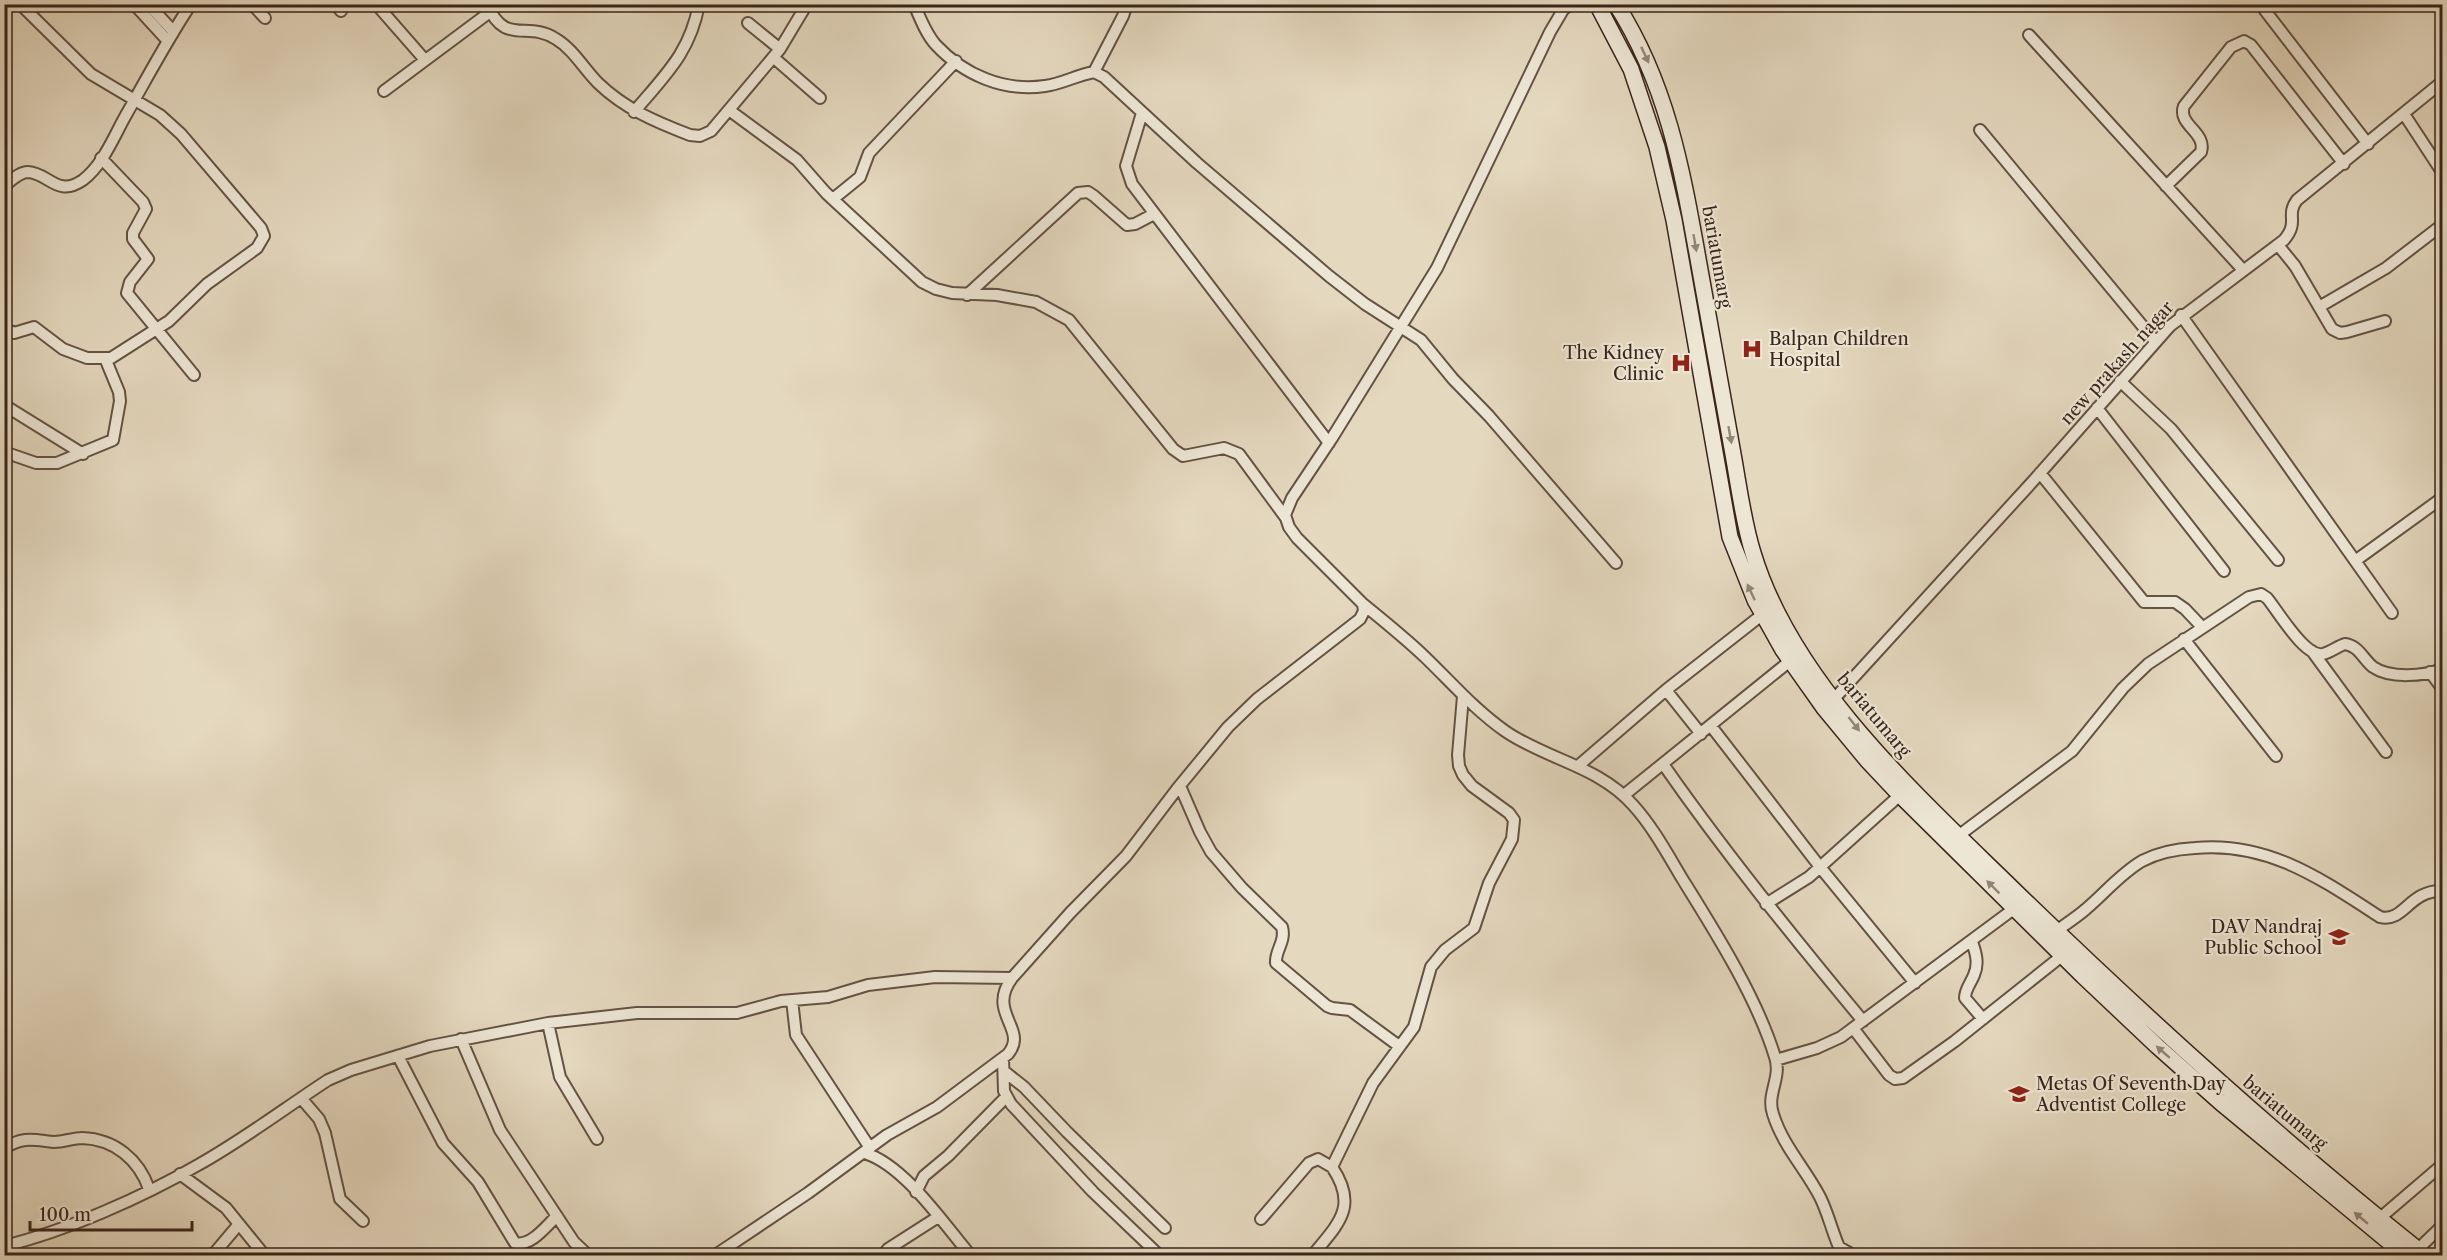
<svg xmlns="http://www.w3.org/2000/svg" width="2447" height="1260" font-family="'Libre Caslon Text',serif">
  <rect width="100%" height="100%" fill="#e4d8bf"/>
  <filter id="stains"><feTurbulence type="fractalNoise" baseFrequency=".00333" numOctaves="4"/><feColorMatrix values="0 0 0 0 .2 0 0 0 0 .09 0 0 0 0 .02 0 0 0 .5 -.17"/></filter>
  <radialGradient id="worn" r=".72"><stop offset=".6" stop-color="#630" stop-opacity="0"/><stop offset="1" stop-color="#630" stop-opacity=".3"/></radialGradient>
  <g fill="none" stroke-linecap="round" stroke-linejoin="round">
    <g stroke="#645244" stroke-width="14">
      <path id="minor" d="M 134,4 L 167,40
        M 148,4 L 173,31
        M 252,4 L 265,18
        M 335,4 L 341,11
        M 376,4 L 425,60
        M 487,4 C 505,47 527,20 556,39 C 573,49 584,69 598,83 C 625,109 656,122 690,135 L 700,136 L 711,131 L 780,49 L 807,4
        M 914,4 C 920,18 926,34 936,45 C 964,75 1004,92 1045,86 C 1062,84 1077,75 1094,72 L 1104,77 L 1197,163 L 1329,276 L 1365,304 L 1421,340 L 1453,379 L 1489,416 L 1616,563
        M 2260,4 L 2368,144
        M 748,23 L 780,49
        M 2029,35 L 2243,270
        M 773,57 L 820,98
        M 1094,72 L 1123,16 L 1127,4
        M 384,91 L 490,12
        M 729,110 L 797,160 L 826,193 L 922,282 L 936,289 L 952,293 L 997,295 L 1036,302 L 1069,320 L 1173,449 L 1183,456 L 1224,448 L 1239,454 L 1286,518
        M 634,112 C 665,75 690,53 699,4
        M 1142,113 L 1126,166 L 1132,184 L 1329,443
        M 2404,114 L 2442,172
        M 1980,130 L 2155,341
        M 101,158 L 143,202 L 146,209 L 133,233 L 133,239 L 148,259 L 130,282 L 127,293 L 194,375
        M 4,186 C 11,181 19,172 28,172 C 49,173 57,198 83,180 C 103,165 114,136 126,115 C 147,78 167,40 191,4
        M 2166,186 L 2201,152 C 2207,132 2177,125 2184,106 L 2231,47 L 2244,41 L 2251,45 L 2344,164
        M 833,199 L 860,177 L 869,153 L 956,61
        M 2278,245 L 2295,266 L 2332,329 L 2340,333 L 2347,332 L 2385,321
        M 967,295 L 1078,193 L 1088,192 L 1094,196 L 1127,225 L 1135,224 L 1154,214
        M 2319,307 L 2386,268 L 2442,225
        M 2181,315 L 2392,613
        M 4,328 L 14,333 L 34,327 L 63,349 L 87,358 L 111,358 L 169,321 L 207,284 L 257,248 L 264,236 L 261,228 L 181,134 L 160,115 L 91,74 L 20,4
        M 2120,381 L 2171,429 L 2278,560
        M 4,405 L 83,454
        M 2097,408 L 2224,571
        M 4,452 L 36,463 L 57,463 L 113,440 L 120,401 L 119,392 L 105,358
        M 2040,473 L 2144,602 L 2175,602 L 2185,609 L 2202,627
        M 2355,561 L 2442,498
        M 1363,604 C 1384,621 1405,638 1425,657 C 1451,682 1475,710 1505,731 C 1545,759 1599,766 1633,805 C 1653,827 1668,855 1683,880 C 1716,933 1757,998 1775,1057 C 1782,1078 1766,1094 1773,1114 C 1783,1146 1805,1168 1820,1197 C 1828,1213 1832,1231 1839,1247 L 1853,1255 L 1868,1256
        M 2184,639 L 2276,756
        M 2312,651 L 2386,752
        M 2430,672 L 2442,688
        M 1666,690 L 1701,734
        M 1834,699 L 2034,480 L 2170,326 L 2284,240 C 2300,221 2285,216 2297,200 L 2442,82
        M 1711,726 L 1820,867 L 1915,983
        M 1663,764 C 1725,853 1793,937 1863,1021
        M 1578,766 L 1666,690 L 1763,614
        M 1180,786 L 1200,832 L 1211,852 L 1242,888 L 1282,927 C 1286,942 1275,950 1276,963 L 1327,1006 L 1332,1008 L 1350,1010 L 1399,1046
        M 1624,795 L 1790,661
        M 1954,839 L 2072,751 L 2123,688 L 2148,664 L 2249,597 L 2261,594 L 2267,598 C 2278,611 2305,658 2323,654 C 2331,652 2338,646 2345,644 C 2359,646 2363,659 2373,667 C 2390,679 2425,676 2442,669
        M 1766,904 L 1809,877 L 1900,795
        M 2056,931 C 2066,924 2077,917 2086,909 C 2105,893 2120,874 2142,861 C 2159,852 2176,849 2195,848 C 2268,841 2321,879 2380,917 C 2404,923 2409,890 2442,891
        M 1972,942 C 1976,953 1979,964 1974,975 C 1971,983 1965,989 1965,998 L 1983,1019
        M 792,1000 L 796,1035 L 870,1148
        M 548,1023 L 560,1077 L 597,1139
        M 1853,1028 L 1889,1075 L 1895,1079 L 1903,1078 L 1955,1041 L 2063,955
        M 461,1039 L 500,1130 L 574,1242 L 589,1256
        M 398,1056 L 443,1143 L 478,1182 L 515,1243 C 531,1247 546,1226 557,1216
        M 1003,1058 L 1004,1091 L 1011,1104 L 1093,1192 L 1160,1256
        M 1776,1060 L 1817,1048 L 1841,1037 L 2015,908
        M 1005,1072 L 1024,1087 L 1067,1132 L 1165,1228
        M 301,1098 L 319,1119 L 325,1133 L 340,1199 L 363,1221
        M 4,1148 C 25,1136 33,1140 54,1142 C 64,1142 73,1138 82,1138 C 115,1139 139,1160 149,1189
        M 865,1153 C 905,1166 943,1223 971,1256
        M 180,1174 L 226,1208 L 265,1256
        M 916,1192 L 924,1176 L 948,1156 L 1006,1097
        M 2380,1218 L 2442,1165
        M 1261,1219 L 1309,1163 L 1318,1159 L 1332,1167
        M 4,1246 C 66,1231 143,1197 198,1165 C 243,1140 285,1108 328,1080 L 351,1070 L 430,1046 L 548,1023 L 637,1013 L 737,1013 L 781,1001 L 828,997 L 868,985 L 935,977 L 1012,978
        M 2418,1249 L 2442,1226
        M 212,1256 L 239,1224
        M 714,1256 L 808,1193 L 887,1135 L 937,1107 L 1008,1054 C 1029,1029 986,1013 1012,978 L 1070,913 L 1126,856 L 1177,789 L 1228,727 L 1257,699 L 1360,619 L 1364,611 L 1363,604 L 1297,538 L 1289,527 L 1285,515 L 1292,498 L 1332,438 L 1437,268 L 1550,32 L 1563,10 L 1570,4
        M 882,1256 L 888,1249 L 938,1217
        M 1312,1256 C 1338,1224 1359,1207 1332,1167 L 1373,1083 L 1414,1027 L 1431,967 L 1445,950 L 1474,928 L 1489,883 L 1512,839 L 1514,820 L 1509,813 L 1472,786 L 1463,775 L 1459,766 L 1458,755 L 1463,696"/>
    </g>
    <g stroke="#39251b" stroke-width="18">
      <path id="secondary" d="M 1597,4 L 1631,69 L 1657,147 L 1674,220 L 1730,537 L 1755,600 L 1783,650 L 1824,708 L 1867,760 L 1900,795 L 2083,976 L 2157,1046 L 2220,1102 L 2406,1256
        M 1616,4 C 1669,87 1683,175 1700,270 C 1711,331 1722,392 1733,454 C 1739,487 1743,521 1753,553 C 1793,686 1921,799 2018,894 C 2149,1021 2283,1142 2426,1256"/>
    </g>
    <use href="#minor" stroke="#ede6d5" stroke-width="10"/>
    <use href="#secondary" stroke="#ede6d5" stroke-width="15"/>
  </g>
  <defs><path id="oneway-solid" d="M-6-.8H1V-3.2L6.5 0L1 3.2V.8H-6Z" transform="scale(1.5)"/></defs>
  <g fill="#938678">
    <use href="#oneway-solid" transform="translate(1645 55) rotate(65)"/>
    <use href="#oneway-solid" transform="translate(1695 243) rotate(80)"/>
    <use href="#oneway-solid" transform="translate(1730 435) rotate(80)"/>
    <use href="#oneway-solid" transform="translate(1751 592) rotate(-115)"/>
    <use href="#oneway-solid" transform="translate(1854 724) rotate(52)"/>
    <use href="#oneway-solid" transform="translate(1993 887) rotate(-135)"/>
    <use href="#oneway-solid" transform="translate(2163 1052) rotate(-139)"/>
    <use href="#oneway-solid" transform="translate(2361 1218) rotate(-140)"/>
  </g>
  <defs>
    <g id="hospital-bare" transform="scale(1.62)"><path d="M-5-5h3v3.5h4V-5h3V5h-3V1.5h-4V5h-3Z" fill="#8f2418" stroke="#ede6d5" stroke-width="2.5" paint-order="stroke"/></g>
    <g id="school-bare" transform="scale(1.62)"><path d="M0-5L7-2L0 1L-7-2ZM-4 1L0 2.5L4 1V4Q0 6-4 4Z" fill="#8f2418" stroke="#ede6d5" stroke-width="2.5" paint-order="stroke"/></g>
    <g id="university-bare" transform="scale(1.62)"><path d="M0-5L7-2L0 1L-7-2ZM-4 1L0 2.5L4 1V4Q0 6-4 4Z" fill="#8f2418" stroke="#ede6d5" stroke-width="2.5" paint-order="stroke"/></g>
  </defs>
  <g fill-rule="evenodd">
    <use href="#hospital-bare" x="1752" y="349"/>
    <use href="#hospital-bare" x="1681" y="363"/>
    <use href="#school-bare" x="2339" y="937"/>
    <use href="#university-bare" x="2019" y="1094"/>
  </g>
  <g text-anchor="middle" stroke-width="4.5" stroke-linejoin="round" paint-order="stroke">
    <g font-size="18" fill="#39251b" stroke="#ede6d5">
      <text transform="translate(1717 257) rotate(80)" y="6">bariatumarg</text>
      <text transform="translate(2117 363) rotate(-48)" y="6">new prakash nagar</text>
      <text transform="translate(1874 715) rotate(50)" y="6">bariatumarg</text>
      <text transform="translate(2285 1113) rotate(40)" y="6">bariatumarg</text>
    </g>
    <g font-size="18" fill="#39251b" stroke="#ede6d5" text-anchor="start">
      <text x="1769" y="345">Balpan Children<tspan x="1769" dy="21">Hospital</tspan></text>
      <text x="1664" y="359" text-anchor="end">The Kidney<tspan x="1664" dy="21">Clinic</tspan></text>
      <text x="2322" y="933" text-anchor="end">DAV Nandraj<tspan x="2322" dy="21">Public School</tspan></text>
      <text x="2036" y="1090">Metas Of Seventh Day<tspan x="2036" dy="21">Adventist College</tspan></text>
    </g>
  </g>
  <rect width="2447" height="1260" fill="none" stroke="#e4d8bf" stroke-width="24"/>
  <rect x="6" y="6" width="2435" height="1248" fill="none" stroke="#39251b" stroke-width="3"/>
  <rect x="12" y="12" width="2423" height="1236" fill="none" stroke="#39251b" stroke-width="1.5"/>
  <path d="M30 1221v9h162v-9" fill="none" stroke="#39251b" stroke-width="3"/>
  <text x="39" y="1221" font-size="18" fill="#39251b" stroke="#ede6d5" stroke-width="4.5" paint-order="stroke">100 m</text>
  <rect width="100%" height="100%" filter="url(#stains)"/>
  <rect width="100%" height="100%" fill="url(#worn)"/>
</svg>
